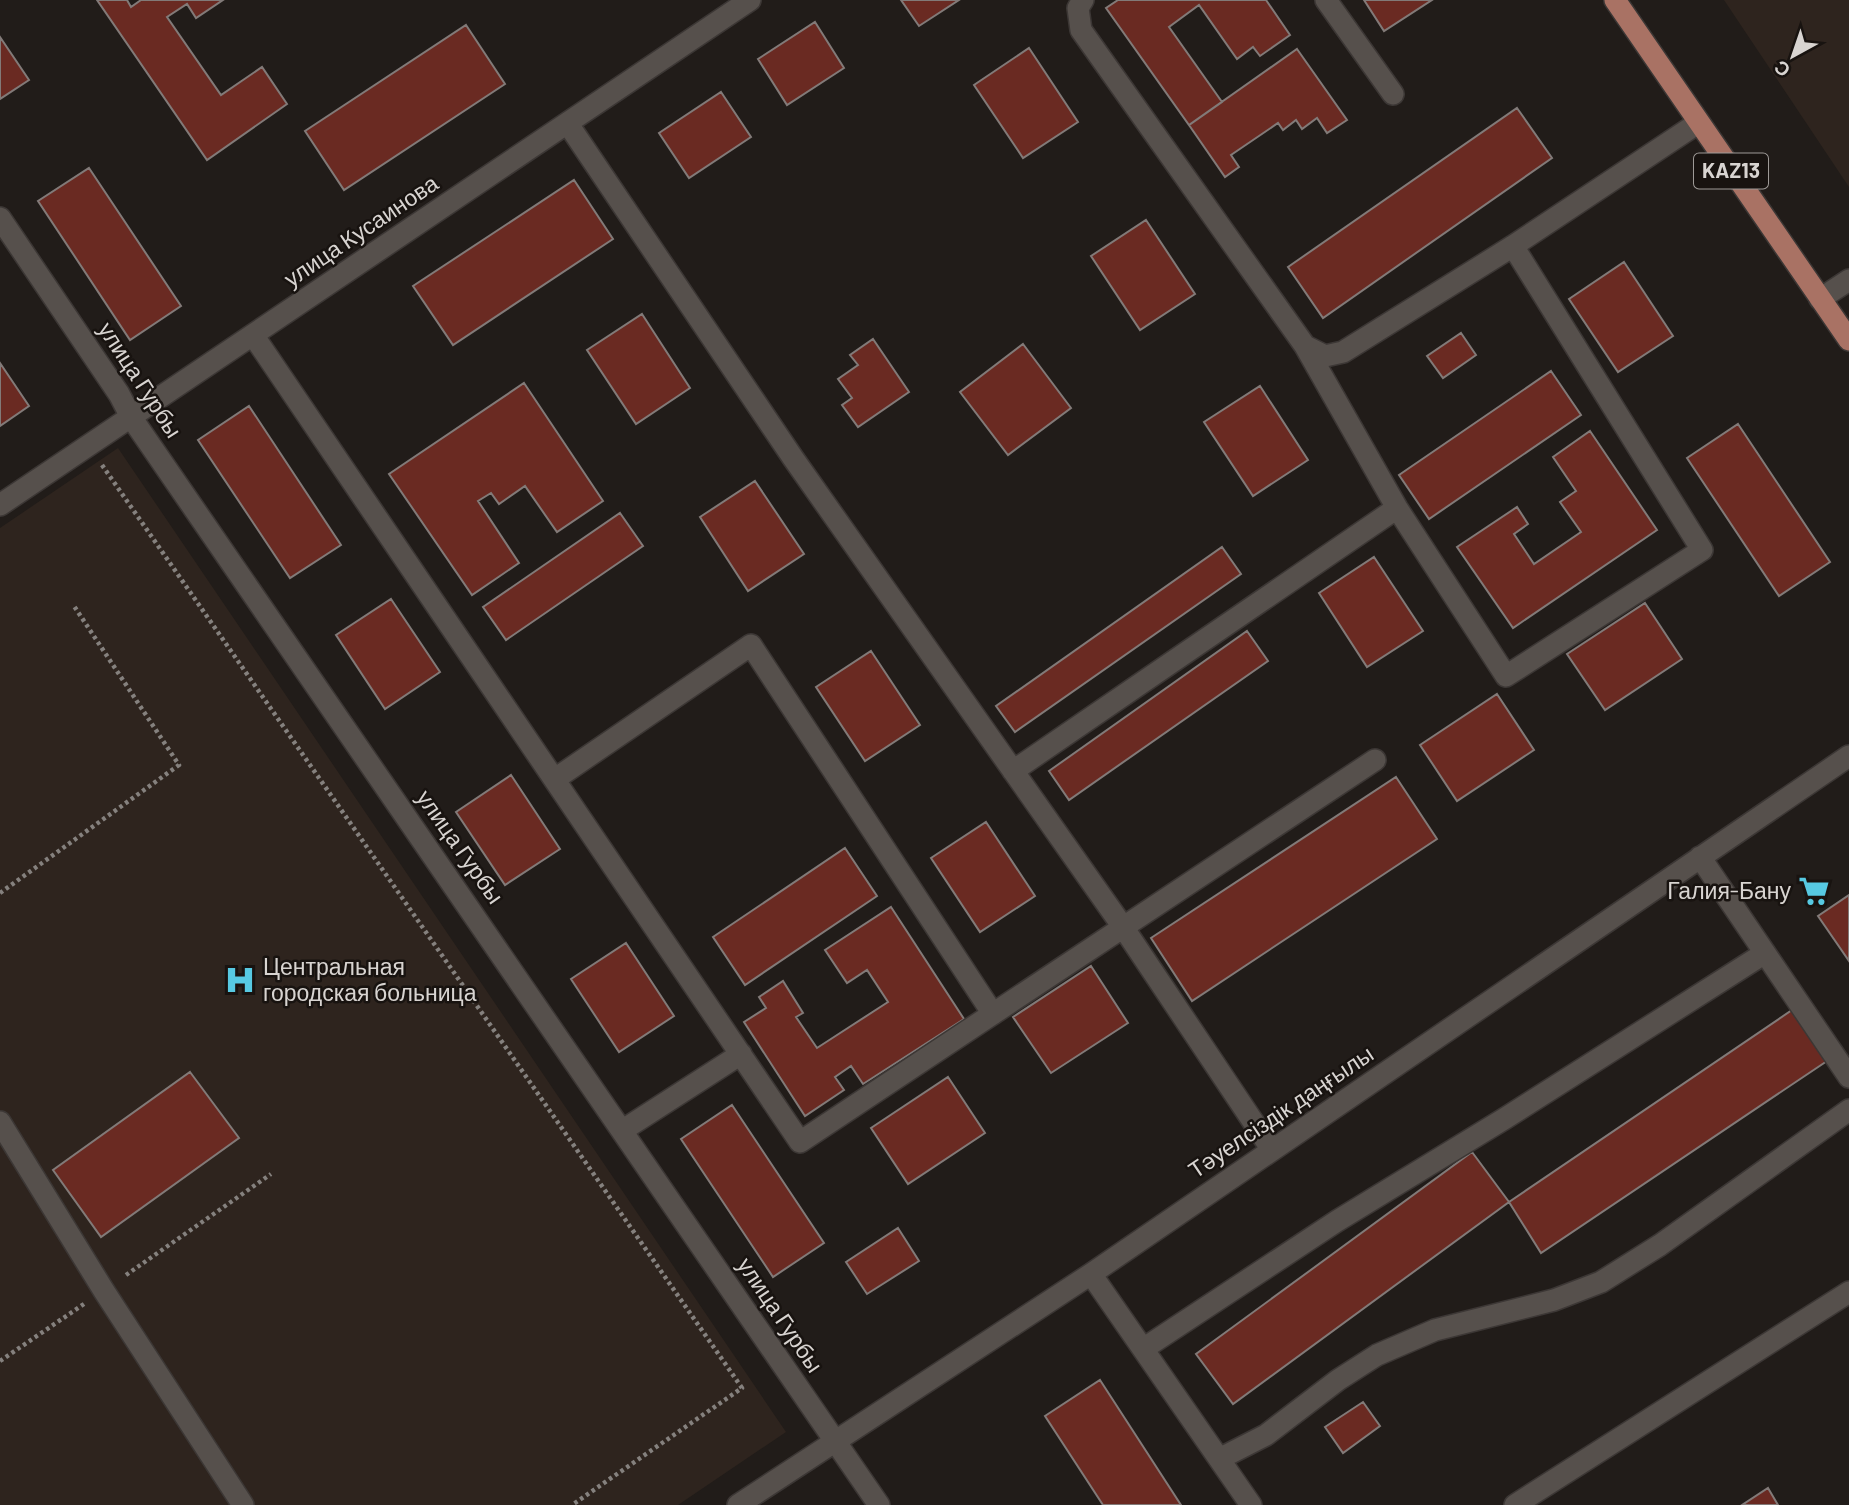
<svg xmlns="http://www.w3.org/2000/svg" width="1849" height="1505" font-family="Barlow,sans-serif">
  <rect width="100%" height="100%" fill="#211c19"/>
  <path fill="#2e241e" d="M 1724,0 L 1849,0 L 1849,187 Z
    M 118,448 L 786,1432 L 678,1505 L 0,1505 L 0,528 Z"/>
  <path fill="#6a2a22" stroke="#827a78" stroke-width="2" d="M 97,0 L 127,0 L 131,7 L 141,0 L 223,0 L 196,18 L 187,4 L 167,17 L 221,95 L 262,67 L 287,104 L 207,160 Z
    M 901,0 L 959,0 L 919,26 Z
    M 1118,0 L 1266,0 L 1290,35 L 1260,56 L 1253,47 L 1237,59 L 1199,5 L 1169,27 L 1222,102 L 1189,125 L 1106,8 Z
    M 1364,0 L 1432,0 L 1384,31 Z
    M 815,22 L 844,68 L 787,105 L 758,59 Z
    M 466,25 L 505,84 L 344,190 L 305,131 Z
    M 0,37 L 29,80 L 0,99 Z
    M 1029,48 L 1078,122 L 1023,158 L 974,85 Z
    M 1297,49 L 1347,120 L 1327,133 L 1317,118 L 1302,129 L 1296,120 L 1283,130 L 1278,123 L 1231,155 L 1239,167 L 1225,177 L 1189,125 Z
    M 721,92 L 751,137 L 689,178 L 659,133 Z
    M 1517,108 L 1552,158 L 1323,318 L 1288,267 Z
    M 89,168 L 181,306 L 130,340 L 38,201 Z
    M 574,180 L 613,239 L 453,345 L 413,286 Z
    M 1146,220 L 1195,294 L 1140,330 L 1091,256 Z
    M 1624,262 L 1673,336 L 1618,372 L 1569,299 Z
    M 642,314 L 690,388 L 636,424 L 587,350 Z
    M 1461,333 L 1476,355 L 1443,378 L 1427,356 Z
    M 873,339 L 909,392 L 858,427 L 842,405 L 852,398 L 838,379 L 858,365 L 850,355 Z
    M 1023,344 L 1071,408 L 1008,455 L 960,392 Z
    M 0,363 L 29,406 L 0,426 Z
    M 1551,371 L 1581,415 L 1429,519 L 1399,475 Z
    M 524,383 L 603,501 L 557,532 L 525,486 L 499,504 L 491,493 L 478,501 L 519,563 L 472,595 L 389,474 Z
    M 1260,386 L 1308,460 L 1253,496 L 1204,422 Z
    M 249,406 L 341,545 L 290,578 L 198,440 Z
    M 1738,424 L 1830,562 L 1779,596 L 1687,458 Z
    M 1590,431 L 1657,530 L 1513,628 L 1457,547 L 1517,507 L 1528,524 L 1514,534 L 1534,564 L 1581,532 L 1560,502 L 1576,491 L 1553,457 Z
    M 755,481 L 804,554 L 748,591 L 700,517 Z
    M 620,513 L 643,546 L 506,640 L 483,607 Z
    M 1222,547 L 1241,574 L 1015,732 L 996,706 Z
    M 1374,557 L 1423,631 L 1367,667 L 1319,593 Z
    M 391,599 L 440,672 L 385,709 L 336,635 Z
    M 1645,603 L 1682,659 L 1605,710 L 1567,654 Z
    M 1247,631 L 1268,661 L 1069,800 L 1049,771 Z
    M 871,651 L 920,725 L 865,761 L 816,687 Z
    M 1497,694 L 1534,750 L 1457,801 L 1420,745 Z
    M 511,775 L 560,849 L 505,885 L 456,812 Z
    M 1396,777 L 1437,839 L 1192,1001 L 1151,938 Z
    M 986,822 L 1035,896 L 980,932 L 931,858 Z
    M 845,848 L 877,896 L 745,985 L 713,937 Z
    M 1849,895 L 1849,961 L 1818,916 Z
    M 891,907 L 964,1019 L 863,1084 L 851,1066 L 835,1077 L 844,1090 L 805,1116 L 744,1022 L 766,1008 L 759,997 L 783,981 L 803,1013 L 796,1017 L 817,1048 L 888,1002 L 867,970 L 847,983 L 825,950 Z
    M 626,943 L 674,1016 L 619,1052 L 571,979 Z
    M 1091,966 L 1128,1023 L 1051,1073 L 1013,1017 Z
    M 1795,1008 L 1830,1059 L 1541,1253 L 1509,1202 Z
    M 190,1072 L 239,1138 L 101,1237 L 53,1170 Z
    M 948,1077 L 985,1133 L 908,1184 L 871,1128 Z
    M 732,1105 L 824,1243 L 773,1277 L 681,1139 Z
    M 1472,1152 L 1509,1202 L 1233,1404 L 1196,1354 Z
    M 898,1228 L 919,1261 L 867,1294 L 846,1262 Z
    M 1100,1380 L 1181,1505 L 1103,1505 L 1045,1416 Z
    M 1363,1402 L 1380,1426 L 1343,1453 L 1325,1427 Z
    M 1768,1488 L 1778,1505 L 1742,1505 Z"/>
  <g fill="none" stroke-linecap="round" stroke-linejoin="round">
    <g stroke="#3c3735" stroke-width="24">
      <path id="minor" d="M 1083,0 L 1078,8 L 1081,30 L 1305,346 L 1325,356 L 1343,352 L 1513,246 L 1698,123
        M 1326,0 L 1393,94
        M 568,124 L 793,458 L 1123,927 L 1272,1150
        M 0,218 L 119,394 L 131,417 L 879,1505
        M 1820,299 L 1849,280
        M 253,335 L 800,1142 L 1375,760
        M 1305,346 L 1397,508 L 1506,676 L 1702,550 L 1513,246
        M 0,505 L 750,0
        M 1013,771 L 1397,508
        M 555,779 L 751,645 L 993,1014
        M 1700,857 L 1849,1077
        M 0,1122 L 104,1291 L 243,1505
        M 623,1130 L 741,1054
        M 1091,1274 L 1251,1505
        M 1143,1349 L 1337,1221 L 1504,1119 L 1765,953
        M 1221,1458 L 1266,1435 L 1338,1380 L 1377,1355 L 1435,1330 L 1554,1300 L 1601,1282 L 1660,1245 L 1849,1110
        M 738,1505 L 1091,1274 L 1849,756
        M 1515,1505 L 1849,1292"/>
    </g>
    <g stroke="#3c3735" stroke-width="24">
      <path id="major" d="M 1615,0 L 1849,340"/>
    </g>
    <path stroke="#85817e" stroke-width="4.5" stroke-dasharray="3.5 3.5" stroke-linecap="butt" d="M 102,465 L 742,1388 L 572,1505
      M 0,893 L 179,765 L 74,606
      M 126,1275 L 271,1174
      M 0,1361 L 84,1304"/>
    <use href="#minor" stroke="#56504c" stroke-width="21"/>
    <use href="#major" stroke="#a97264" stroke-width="21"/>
  </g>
  <defs>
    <g id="supermarket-bare" transform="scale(2.415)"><path d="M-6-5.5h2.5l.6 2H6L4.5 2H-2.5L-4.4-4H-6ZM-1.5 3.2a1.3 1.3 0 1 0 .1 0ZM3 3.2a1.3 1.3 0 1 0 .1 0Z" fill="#57c9e2" stroke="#181310" stroke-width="2.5" paint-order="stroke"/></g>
    <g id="hospital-bare" transform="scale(2.415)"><path d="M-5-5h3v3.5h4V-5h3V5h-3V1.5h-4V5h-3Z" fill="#57c9e2" stroke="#181310" stroke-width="2.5" paint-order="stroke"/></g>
  </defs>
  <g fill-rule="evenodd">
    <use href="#supermarket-bare" x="1814" y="891"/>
    <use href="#hospital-bare" x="240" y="980"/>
  </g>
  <g text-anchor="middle" stroke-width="5" stroke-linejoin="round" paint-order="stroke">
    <rect fill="#181310" stroke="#9e9a97" stroke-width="2" x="1694" y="153.5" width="74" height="35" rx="5"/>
    <g font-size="21" font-weight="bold" fill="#d8d4d1">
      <text x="1731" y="178">KAZ13</text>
    </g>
    <g font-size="23" fill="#d8d4d1" stroke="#181310">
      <text transform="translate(361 231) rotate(-34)" y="8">улица Кусаинова</text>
      <text transform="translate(140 380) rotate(57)" y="8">улица Гурбы</text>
      <text transform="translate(460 847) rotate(55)" y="8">улица Гурбы</text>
      <text transform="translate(1281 1112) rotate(-34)" y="8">Тәуелсіздік даңғылы</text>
      <text transform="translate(780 1315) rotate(56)" y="8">улица Гурбы</text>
    </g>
    <g font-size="23" fill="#d8d4d1" stroke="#181310" text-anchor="end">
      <text x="1791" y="899">Галия-Бану</text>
      <text x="263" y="975" text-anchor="start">Центральная<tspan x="263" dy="26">городская больница</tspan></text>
    </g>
  </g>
  <g transform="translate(1793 56) rotate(220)" stroke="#181310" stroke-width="5" paint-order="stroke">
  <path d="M0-5L12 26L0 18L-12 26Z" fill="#d8d4d1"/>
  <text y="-10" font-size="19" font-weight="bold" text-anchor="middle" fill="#d8d4d1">С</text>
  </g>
</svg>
